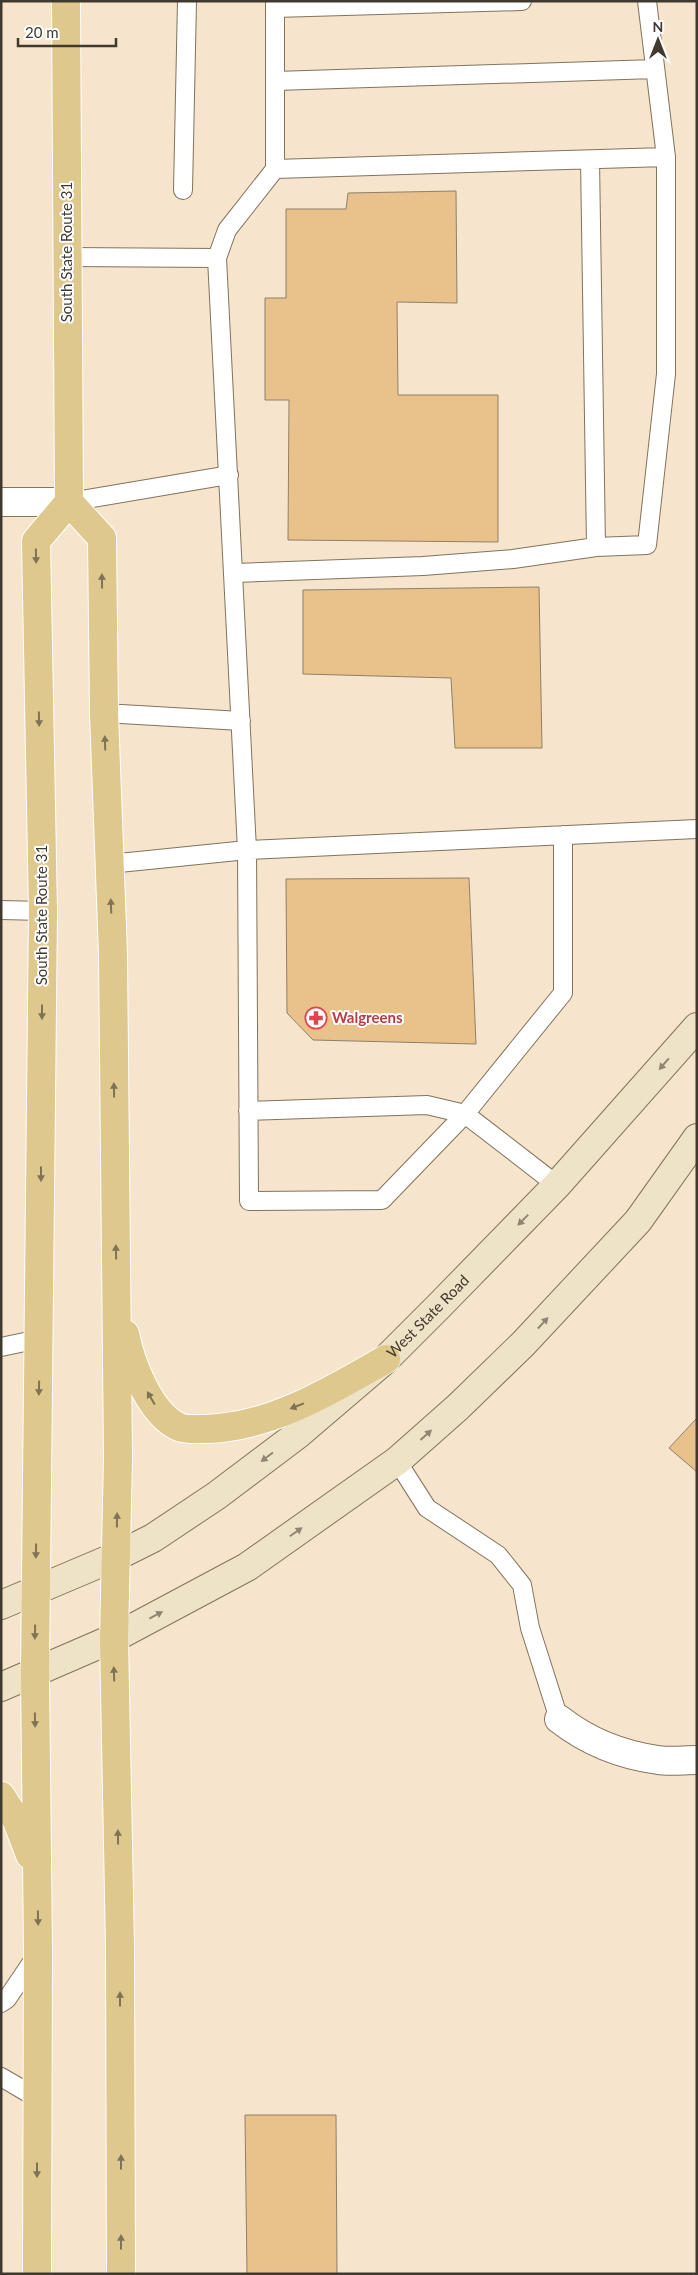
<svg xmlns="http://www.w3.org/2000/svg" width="698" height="2275" font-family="Lato,sans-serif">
  <rect width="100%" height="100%" fill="#f6e4cc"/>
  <path fill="#e9c18b" stroke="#90806a" d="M 456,191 L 457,303 L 397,302 L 398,395 L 498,395 L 498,542 L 288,540 L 289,400 L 265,400 L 265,298 L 286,298 L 286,209 L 346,209 L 348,193 Z
    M 539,587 L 542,748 L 455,748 L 451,678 L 303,674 L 303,590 Z
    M 469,878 L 476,1044 L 313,1040 L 287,1013 L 286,879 Z
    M 697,1418 L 697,1472 L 669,1448 Z
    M 245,2115 L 336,2115 L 337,2274 L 247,2274 Z"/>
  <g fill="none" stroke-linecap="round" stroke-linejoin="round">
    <g stroke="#82735d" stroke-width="20">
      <path id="service" d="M 275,1 L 275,169
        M 275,8 L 522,1
        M 275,81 L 655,69
        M 590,160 L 596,547
        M 183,190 L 187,1
        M 67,257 L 217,258
        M 69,502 L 229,475
        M 234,573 L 423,566 L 513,559 L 596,547 L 647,545 L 666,374 L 666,157 L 647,1
        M 104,713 L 241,721
        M 563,835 L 563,993 L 465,1114 L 382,1200 L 249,1201 L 247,850 L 217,258 L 227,230 L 275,169 L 666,157
        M 109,864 L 247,850 L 697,829
        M 1,910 L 43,911
        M 248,1111 L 427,1105 L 465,1114 L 557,1185
        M 1,1347 L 39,1339
        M 397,1461 L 427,1508 L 498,1555 L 522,1585 L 530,1628 L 559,1719
        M 1,2003 L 7,1999 L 38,1953
        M 1,2077 L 37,2098"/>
    </g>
    <g stroke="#82735d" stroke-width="30">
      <path id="minor" d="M 1,502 L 69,502
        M 559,1719 C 587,1741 622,1755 658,1760 C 670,1762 684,1760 697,1760"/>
    </g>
    <g stroke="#82735d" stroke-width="30">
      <g id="secondary">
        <path id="s1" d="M 1,1605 L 117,1556 L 153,1538 L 216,1496 L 297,1435 L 386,1359 L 439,1306 L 557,1185 L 697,1027"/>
        <path d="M 1,1687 L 114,1638 L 247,1567 L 397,1461 L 458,1407 L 523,1344 L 638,1221 L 697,1138"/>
      </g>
    </g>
    <g stroke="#fff" stroke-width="30">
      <path id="primary" d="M 69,502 L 102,538 L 104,713 L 113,954 L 118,1459 L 114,1638 L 120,1947 L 121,2274
        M 125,1334 C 131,1364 150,1414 179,1427 C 186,1430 198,1429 206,1429 C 272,1427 330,1391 386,1359
        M 1,1796 L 17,1821 L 30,1855
        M 37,2274 L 38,1952 L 35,1672 L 43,911 L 36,541 L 69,502 L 66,1"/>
    </g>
    <use href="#service" stroke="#fff" stroke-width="18"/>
    <use href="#minor" stroke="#fff" stroke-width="28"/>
    <use href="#secondary" stroke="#eee3c6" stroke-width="28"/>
    <use href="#primary" stroke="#dec88d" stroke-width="28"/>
  </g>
  <defs><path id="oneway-solid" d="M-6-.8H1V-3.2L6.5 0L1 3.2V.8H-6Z" transform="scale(1.25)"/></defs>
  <g fill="#7f7255">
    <use href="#oneway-solid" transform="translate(36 556) rotate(89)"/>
    <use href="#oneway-solid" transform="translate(102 581) rotate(-91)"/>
    <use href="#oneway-solid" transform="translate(39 719) rotate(89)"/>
    <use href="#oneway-solid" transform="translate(105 743) rotate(-92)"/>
    <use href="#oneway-solid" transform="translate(111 906) rotate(-92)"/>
    <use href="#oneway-solid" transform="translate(42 1012) rotate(90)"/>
    <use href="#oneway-solid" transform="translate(114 1090) rotate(-91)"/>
    <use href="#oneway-solid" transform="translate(41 1174) rotate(90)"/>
    <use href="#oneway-solid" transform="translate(116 1252) rotate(-91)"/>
    <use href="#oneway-solid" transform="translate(39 1388) rotate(91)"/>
    <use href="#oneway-solid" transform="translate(151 1398) rotate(-120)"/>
    <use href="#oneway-solid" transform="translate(297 1406) rotate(159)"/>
    <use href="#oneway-solid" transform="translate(117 1520) rotate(-89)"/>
    <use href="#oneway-solid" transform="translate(36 1551) rotate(91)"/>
    <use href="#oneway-solid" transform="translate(35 1632) rotate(91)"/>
    <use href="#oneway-solid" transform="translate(114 1674) rotate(-92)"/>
    <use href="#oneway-solid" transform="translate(35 1720) rotate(89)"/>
    <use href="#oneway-solid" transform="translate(118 1837) rotate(-91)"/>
    <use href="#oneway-solid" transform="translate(38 1918) rotate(89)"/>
    <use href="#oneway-solid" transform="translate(120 1999) rotate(-90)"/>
    <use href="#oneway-solid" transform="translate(121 2162) rotate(-90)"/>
    <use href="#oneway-solid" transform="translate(37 2170) rotate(90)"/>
    <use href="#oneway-solid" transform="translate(121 2242) rotate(-90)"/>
  </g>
  <g fill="#8e8674">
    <use href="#oneway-solid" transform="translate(664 1064) rotate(131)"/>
    <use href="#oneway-solid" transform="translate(523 1220) rotate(134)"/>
    <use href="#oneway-solid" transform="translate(543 1323) rotate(-47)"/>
    <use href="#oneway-solid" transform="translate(426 1435) rotate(-42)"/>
    <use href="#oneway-solid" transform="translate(267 1457) rotate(143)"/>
    <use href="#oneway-solid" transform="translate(296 1532) rotate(-35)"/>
    <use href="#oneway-solid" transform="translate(156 1615) rotate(-28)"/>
  </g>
  <defs>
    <g id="pharmacy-ring" transform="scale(1.125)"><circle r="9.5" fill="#fff" stroke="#e0444e" stroke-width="1.5"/><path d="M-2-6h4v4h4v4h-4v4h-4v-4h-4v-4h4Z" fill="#e0444e"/></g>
  </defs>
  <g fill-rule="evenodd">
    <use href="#pharmacy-ring" x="316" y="1018"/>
  </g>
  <g text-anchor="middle" stroke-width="4" stroke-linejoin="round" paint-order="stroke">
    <g font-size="15" fill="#403930" stroke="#fff">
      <text transform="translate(67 252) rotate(-90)" y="5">South State Route 31</text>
      <text transform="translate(42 915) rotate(-90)" y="5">South State Route 31</text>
      <text dy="5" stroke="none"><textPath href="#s1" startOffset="520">West State Road</textPath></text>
    </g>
    <g font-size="15" font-weight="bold" fill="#be3a42" stroke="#fff" text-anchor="start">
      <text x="332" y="1023">Walgreens</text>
    </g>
  </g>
  <rect width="698" height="2275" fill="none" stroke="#403930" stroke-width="5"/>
  <g transform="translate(658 40)" stroke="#ffffff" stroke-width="4" paint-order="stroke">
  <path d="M0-4L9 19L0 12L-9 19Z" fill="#403930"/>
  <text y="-8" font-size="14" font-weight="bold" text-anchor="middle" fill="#403930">N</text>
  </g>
  <path d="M18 38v8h98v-8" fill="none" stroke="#403930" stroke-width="2.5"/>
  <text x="25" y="38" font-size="15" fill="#403930" stroke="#ffffff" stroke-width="4" paint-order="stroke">20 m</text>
</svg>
